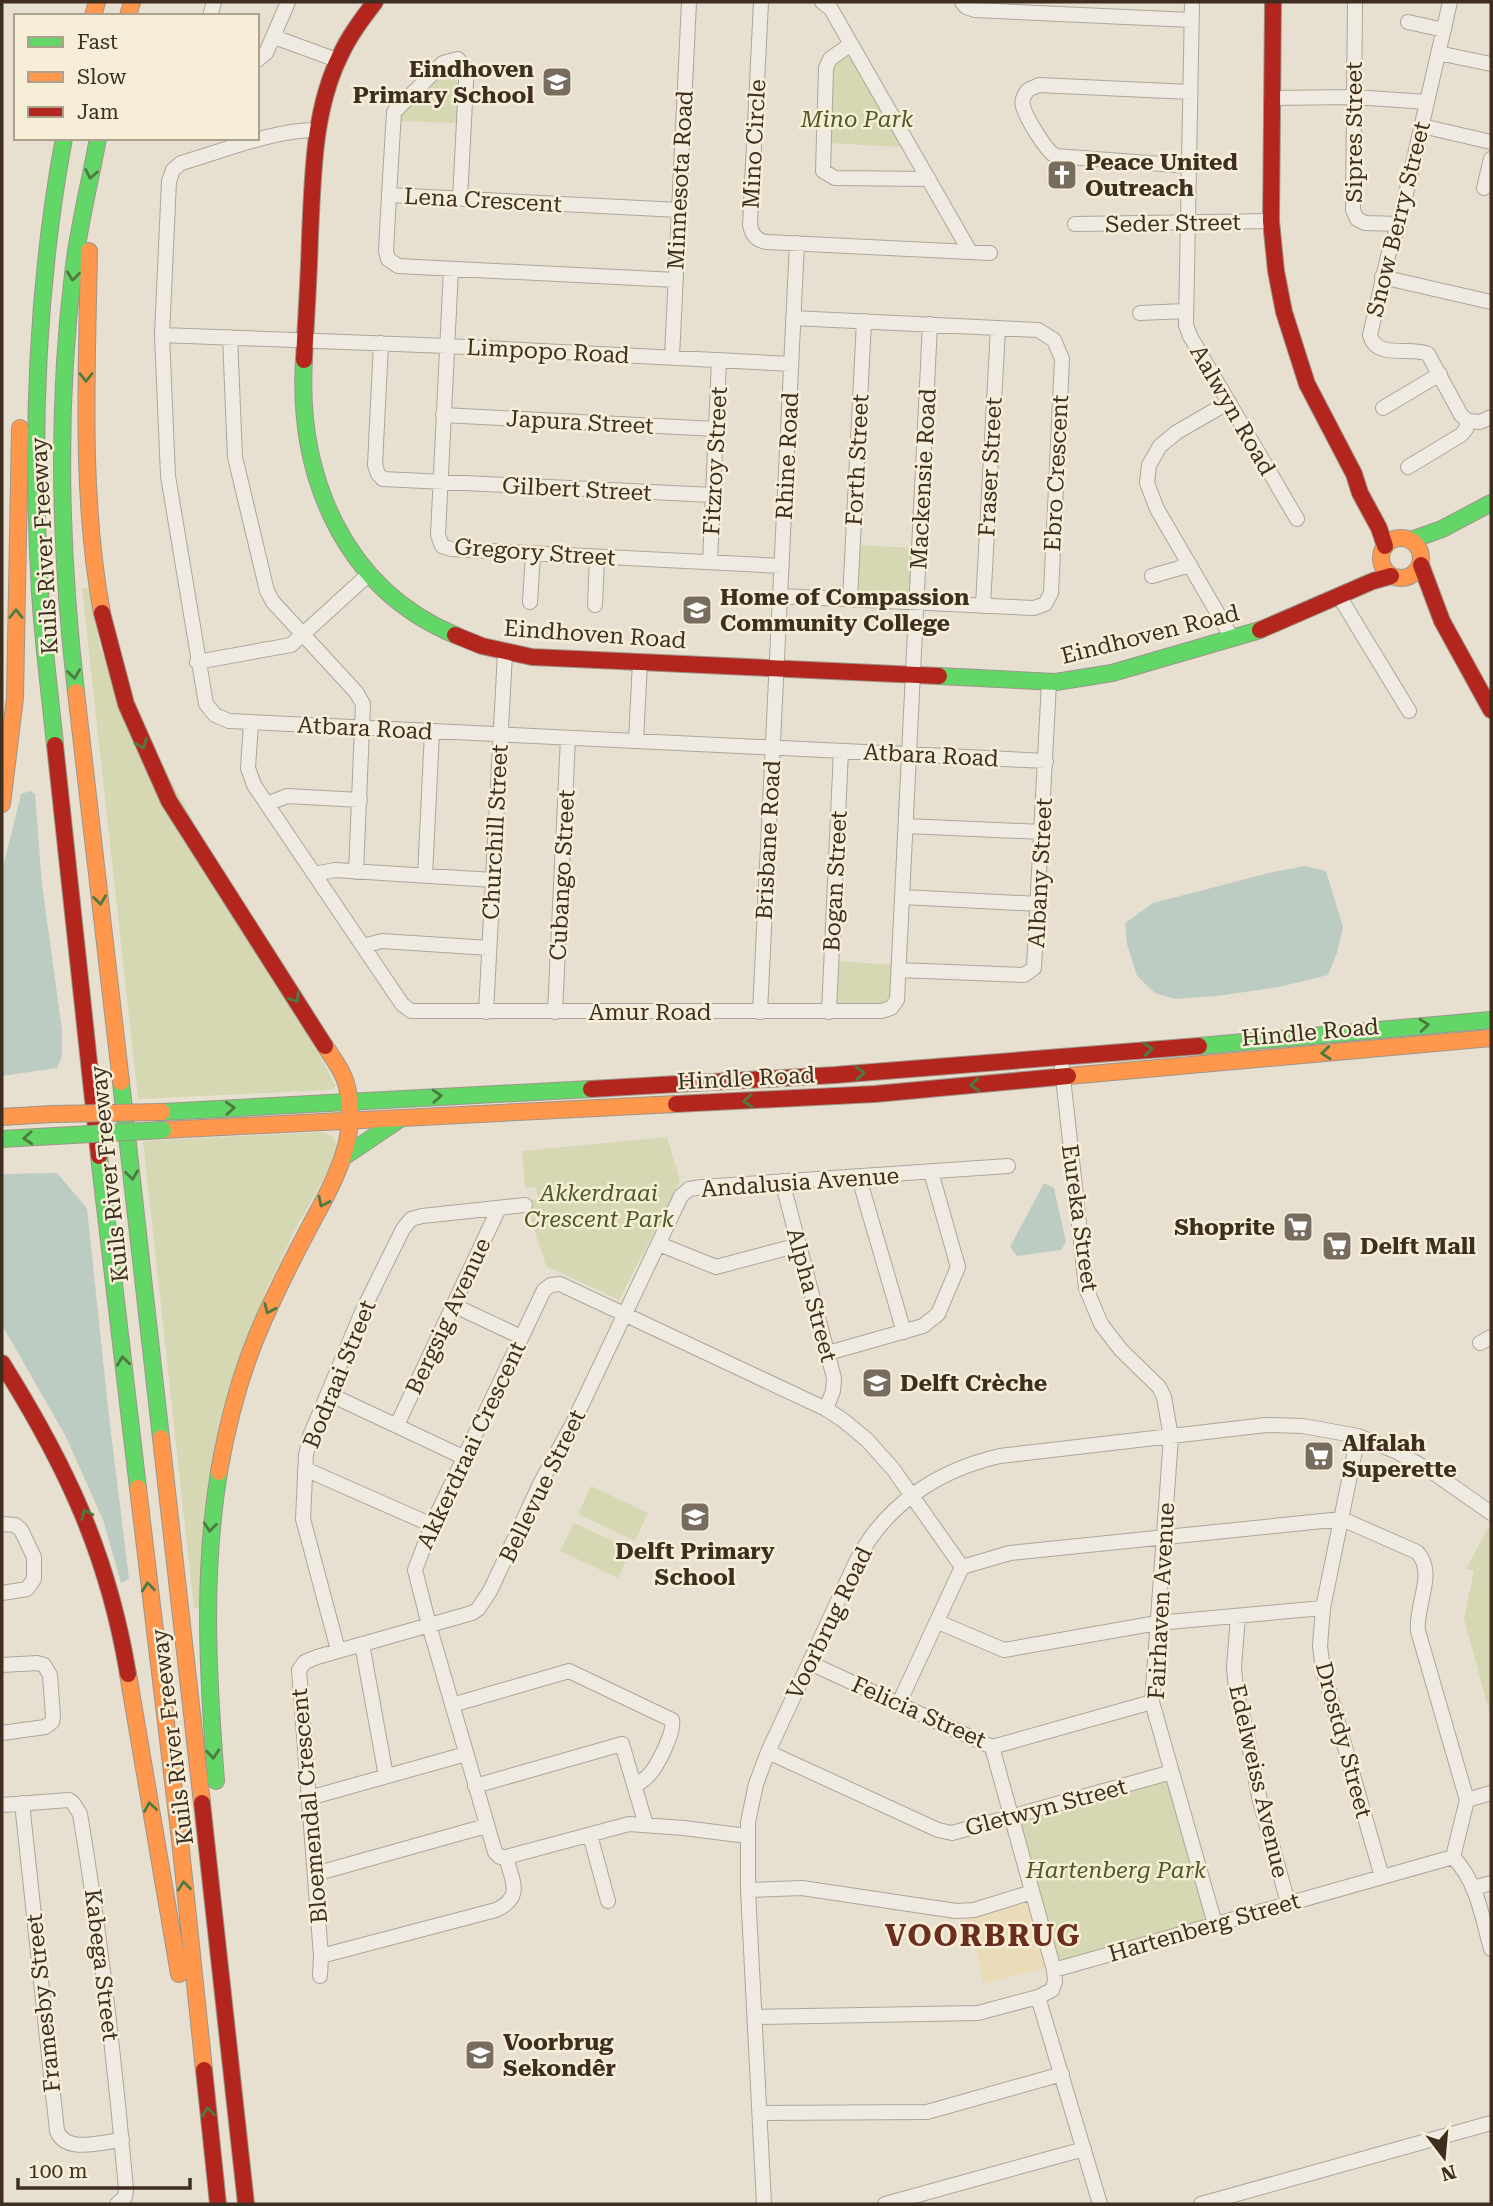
<svg xmlns="http://www.w3.org/2000/svg" width="1493" height="2206" font-family="'Roboto Serif',serif">
  <rect width="100%" height="100%" fill="#e7e0d1"/>
  <path fill="#d6d7b3" d="M 845,56 L 851,58 L 901,142 L 898,147 L 829,143 L 834,67 Z
    M 455,65 L 460,72 L 457,123 L 400,121 L 402,113 L 448,66 Z
    M 857,545 L 915,548 L 910,595 L 859,594 L 857,592 Z
    M 82,588 L 90,588 L 100,649 L 336,1086 L 332,1090 L 138,1099 Z
    M 835,961 L 895,965 L 890,1004 L 836,1004 Z
    M 323,1132 L 332,1136 L 337,1144 L 335,1158 L 298,1224 L 265,1292 L 200,1608 L 194,1608 L 143,1141 Z
    M 667,1137 L 680,1181 L 619,1300 L 546,1266 L 525,1201 L 538,1199 L 536,1187 L 525,1188 L 522,1151 Z
    M 591,1486 L 648,1513 L 635,1541 L 578,1514 Z
    M 574,1523 L 631,1549 L 618,1578 L 560,1551 Z
    M 1488,1528 L 1491,1529 L 1491,1719 L 1464,1618 L 1474,1571 L 1466,1569 Z
    M 1163,1780 L 1170,1783 L 1205,1915 L 1201,1922 L 1061,1961 L 1057,1957 L 1020,1828 L 1023,1821 Z"/>
  <path fill="#eadcb9" d="M 1023,1901 L 1031,1907 L 1047,1967 L 983,1984 L 979,1960 L 965,1919 Z"/>
  <path fill="#bcccc2" d="M 30,791 L 35,794 L 42,884 L 62,1030 L 62,1056 L 57,1068 L 2,1076 L 2,871 L 21,794 Z
    M 1305,866 L 1326,871 L 1343,927 L 1337,953 L 1328,975 L 1279,987 L 1217,996 L 1175,999 L 1155,993 L 1137,976 L 1127,944 L 1125,923 L 1153,903 L 1273,872 Z
    M 57,1173 L 87,1208 L 109,1416 L 129,1579 L 121,1583 L 103,1520 L 66,1437 L 2,1325 L 2,1174 Z
    M 1044,1183 L 1054,1188 L 1066,1242 L 1061,1250 L 1017,1256 L 1010,1247 Z"/>
  <g fill="none" stroke-linecap="round" stroke-linejoin="round">
    <g stroke="#ada599" stroke-width="16">
      <path id="street" d="M 761,2 L 750,225 C 752,235 757,241 767,242 L 990,253
        M 822,2 L 831,9 L 969,250
        M 962,2 L 966,7 L 975,10 L 1191,20
        M 1192,2 L 1186,325 L 1190,336 L 1297,519
        M 1355,2 L 1353,210 L 1357,219 L 1365,223 L 1399,224
        M 1450,2 L 1399,224 L 1389,252 L 1370,335 C 1376,360 1410,346 1428,354 L 1461,415 L 1468,421
        M 210,16 L 214,2
        M 1408,22 L 1444,30
        M 274,37 L 337,60
        M 851,44 L 830,59 L 826,68 L 823,171 L 835,178 L 929,179
        M 1438,53 L 1491,64
        M 257,60 L 266,53 L 288,2
        M 1271,98 L 1354,97 L 1427,102
        M 1422,126 L 1491,142
        M 1189,166 L 1055,156 C 1045,149 1026,118 1023,106 C 1021,100 1024,95 1028,90 L 1039,85 L 1190,92
        M 1484,188 L 1491,159
        M 389,195 L 394,112 L 443,63 L 458,59 L 466,69 L 466,82 L 460,199
        M 1075,224 L 1271,221
        M 451,269 L 438,535 L 442,546 L 451,549 L 782,566
        M 1382,277 L 1491,302
        M 676,280 L 398,266 L 388,259 L 386,251 L 389,195 L 679,210
        M 1140,313 L 1185,311
        M 162,335 L 169,181 L 173,170 L 181,163 C 223,151 273,130 316,130
        M 230,337 L 235,457 L 267,591 L 273,602 L 356,692 L 363,704 L 356,872
        M 381,343 L 375,465 L 378,474 L 383,479 L 713,495
        M 672,357 L 689,2
        M 791,364 L 447,346 L 162,335 L 168,476 L 206,704 L 215,715 L 229,721 L 1046,761
        M 1229,402 L 1177,432 L 1160,446 L 1149,465 L 1147,483 L 1157,509 L 1232,638
        M 1383,408 L 1440,374
        M 443,415 L 716,429
        M 1468,421 L 1480,422 L 1491,417
        M 1408,467 L 1461,435 L 1466,429 L 1468,421
        M 710,562 L 719,360
        M 1152,576 L 1190,565
        M 780,596 L 1034,608 L 1045,604 L 1051,593 L 1062,359 L 1054,340 L 1038,330 L 793,318
        M 1339,596 L 1409,711
        M 850,599 L 864,321
        M 530,602 L 533,554
        M 595,605 L 597,557
        M 983,606 L 998,328
        M 197,662 L 291,645 L 369,574
        M 251,723 L 248,768 L 254,785 L 402,1004 L 411,1011 L 881,1011 L 891,1008 L 897,1000 L 930,324
        M 636,741 L 640,662
        M 267,804 L 287,796 L 360,800
        M 906,826 L 1042,832
        M 314,874 L 335,870 L 493,880
        M 425,876 L 432,732
        M 903,897 L 1039,904
        M 363,946 L 382,941 L 489,948
        M 899,970 L 1024,975 L 1034,968 L 1049,682
        M 486,1012 L 505,653
        M 555,1012 L 568,738
        M 760,1012 L 797,243
        M 829,1012 L 841,751
        M 1062,1068 L 1086,1288 L 1101,1324 L 1121,1350 L 1159,1387 L 1164,1397 L 1171,1437 L 1152,1702 L 1215,1924
        M 859,1178 L 904,1332
        M 782,1181 L 834,1378 L 833,1391 L 826,1409
        M 659,1244 L 716,1267 L 799,1245
        M 453,1305 L 521,1337
        M 1480,1343 L 1491,1337
        M 828,1353 L 923,1326 L 938,1314 L 958,1267 L 931,1172
        M 329,1394 L 465,1458
        M 397,1425 L 499,1208
        M 1358,1436 L 1323,1608 L 1320,1646 L 1323,1670 L 1382,1877
        M 305,1469 L 432,1525
        M 2,1524 L 15,1525 L 21,1530 L 34,1557 L 34,1579 L 27,1589 L 2,1593
        M 962,1567 L 1010,1553 L 1342,1519 L 1417,1552 C 1437,1573 1415,1605 1418,1631 L 1467,1800 L 1453,1857
        M 1238,1616 L 1234,1667 L 1236,1690 L 1246,1730 L 1260,1801 L 1288,1903
        M 938,1622 L 1004,1650 L 1157,1623 L 1323,1608
        M 362,1644 L 386,1776
        M 338,1650 L 303,1519 L 306,1455 L 310,1436 L 362,1312 L 403,1229 L 411,1219 L 422,1216 L 525,1205
        M 810,1663 L 992,1747 L 1152,1702
        M 2,1665 L 37,1663 L 44,1665 L 50,1675 L 53,1717 L 52,1722 L 45,1727 L 2,1733
        M 899,1703 L 962,1567
        M 452,1705 L 569,1671 L 672,1720 C 675,1732 657,1767 648,1776 C 644,1780 639,1783 635,1786
        M 768,1752 L 938,1830 L 952,1833 L 1172,1772
        M 475,1786 L 622,1744 L 646,1825
        M 309,1798 L 466,1754
        M 1467,1800 L 1491,1793
        M 22,1803 L 57,2131 C 66,2154 102,2142 122,2140
        M 2,1805 L 69,1800 L 73,1803 L 80,1814 C 101,1939 115,2064 126,2190 L 125,2197 L 117,2204
        M 590,1835 L 608,1901
        M 747,1836 L 684,1828 L 629,1824 L 506,1857 L 500,1857 L 495,1852 L 429,1625 L 415,1570 L 432,1525 L 544,1290 L 551,1285 L 560,1284 L 826,1409 L 843,1420 L 867,1440 L 893,1469 L 962,1567
        M 1453,1857 C 1477,1882 1482,1916 1491,1949
        M 315,1874 L 486,1826
        M 1474,1888 L 1491,1883
        M 748,1890 L 802,1888 L 956,1911 L 974,1910 L 1032,1892
        M 321,1956 L 496,1910 C 524,1897 512,1881 506,1857
        M 1054,1970 L 1453,1857
        M 320,1976 L 321,1956 L 299,1670 L 305,1662 L 317,1657 L 472,1613 L 478,1609 L 490,1591 L 541,1482 L 573,1423 L 681,1196 L 689,1189 L 702,1187 L 1008,1166
        M 1038,1997 L 1100,2204
        M 755,2017 L 978,2013 L 1038,1997 L 1052,1990 L 1055,1982 L 1054,1970 L 992,1747
        M 760,2113 L 927,2112 L 1062,2074
        M 764,2204 L 748,1890 L 748,1822 L 756,1784 L 768,1752 L 856,1562 C 885,1505 938,1470 1000,1456 L 1266,1425 L 1303,1426 L 1358,1436 L 1395,1451 L 1431,1471 L 1491,1513
        M 885,2204 L 1084,2149
        M 1201,2204 L 1491,2123"/>
    </g>
    <g stroke="#9c958a" stroke-width="18">
      <path id="fast" d="M 304,360 C 297,475 343,588 455,635
        M 1411,540 L 1442,529 L 1491,503
        M 939,676 L 1056,682 L 1112,673 L 1260,630
        M 76,692 C 60,553 56,413 73,274 C 78,228 90,183 98,138
        M 55,745 C 50,694 43,643 40,592 C 31,439 36,288 64,138
        M 1199,1046 L 1491,1020
        M 121,1082 L 161,1438
        M 162,1112 L 591,1089
        M 2,1139 L 55,1136
        M 99,1156 L 138,1488
        M 345,1156 L 400,1119
        M 216,1781 C 208,1678 202,1575 219,1472"/>
    </g>
    <g stroke="#9c958a" stroke-width="18">
      <path id="slow" d="M 93,16 L 97,2
        M 128,16 L 132,2
        M 89,251 C 87,372 80,494 102,613
        M1381 558a20 20 0 1 1 40 0a20 20 0 1 1-40 0Z
        M 76,692 L 121,1082
        M 2,804 L 15,698 L 20,428
        M 1068,1076 L 1491,1038
        M 2,1117 L 53,1114
        M 163,1130 L 676,1104
        M 161,1438 L 202,1803
        M 219,1472 C 228,1420 242,1368 264,1319 C 278,1288 293,1258 309,1228 C 333,1183 361,1137 346,1083 C 342,1069 332,1057 325,1046
        M 138,1488 L 180,1840 L 204,2070
        M 128,1674 L 179,1974"/>
    </g>
    <g stroke="#9c958a" stroke-width="18">
      <path id="jam" d="M 1273,2 L 1271,221 L 1276,271 L 1284,312 L 1307,384 L 1354,474 L 1360,493 L 1379,528 L 1385,546
        M 304,360 C 306,318 309,277 310,236 C 313,176 313,111 340,56 C 349,36 362,19 375,2
        M 1421,565 L 1442,621 L 1491,710
        M 102,613 L 126,704 L 169,801 L 325,1046
        M 1260,630 L 1373,581 L 1391,576
        M 455,635 L 482,646 L 532,657 L 939,676
        M 55,745 L 99,1156
        M 591,1089 L 835,1075 L 1199,1046
        M 676,1104 L 875,1094 L 1068,1076
        M 2,1363 C 66,1465 108,1554 128,1674
        M 202,1803 L 246,2204
        M 204,2070 L 218,2204"/>
    </g>
    <use href="#street" stroke="#efebe3" stroke-width="14"/>
    <use href="#fast" stroke="#63d668" stroke-width="16"/>
    <use href="#slow" stroke="#ff974d" stroke-width="16"/>
    <use href="#jam" stroke="#b3261e" stroke-width="16"/>
    <g stroke="#9c958a" stroke-width="18" stroke-linecap="butt">
      <path id="fast-bridge" d="M 55,1136 L 163,1130"/>
    </g>
    <g stroke="#9c958a" stroke-width="18" stroke-linecap="butt">
      <path id="slow-bridge" d="M 53,1114 L 162,1112"/>
    </g>
    <use href="#fast-bridge" stroke="#63d668" stroke-width="16"/>
    <use href="#slow-bridge" stroke="#ff974d" stroke-width="16"/>
  </g>
  <defs><path id="oneway-chevron" d="M-2-3.5L2.5 0L-2 3.5" fill="none" stroke-width="1.6" stroke-linecap="round" stroke-linejoin="round" transform="scale(1.75)"/></defs>
  <g stroke="#4e7a40">
    <use href="#oneway-chevron" transform="translate(91 174) rotate(101)"/>
    <use href="#oneway-chevron" transform="translate(73 276) rotate(97)"/>
    <use href="#oneway-chevron" transform="translate(86 377) rotate(90)"/>
    <use href="#oneway-chevron" transform="translate(16 614) rotate(-90)"/>
    <use href="#oneway-chevron" transform="translate(74 674) rotate(82)"/>
    <use href="#oneway-chevron" transform="translate(142 744) rotate(67)"/>
    <use href="#oneway-chevron" transform="translate(100 900) rotate(83)"/>
    <use href="#oneway-chevron" transform="translate(295 998) rotate(57)"/>
    <use href="#oneway-chevron" transform="translate(1424 1025) rotate(-5)"/>
    <use href="#oneway-chevron" transform="translate(1148 1049) rotate(-5)"/>
    <use href="#oneway-chevron" transform="translate(1326 1053) rotate(175)"/>
    <use href="#oneway-chevron" transform="translate(860 1073) rotate(-4)"/>
    <use href="#oneway-chevron" transform="translate(975 1085) rotate(175)"/>
    <use href="#oneway-chevron" transform="translate(437 1096) rotate(-3)"/>
    <use href="#oneway-chevron" transform="translate(748 1101) rotate(177)"/>
    <use href="#oneway-chevron" transform="translate(230 1108) rotate(-3)"/>
    <use href="#oneway-chevron" transform="translate(28 1138) rotate(177)"/>
    <use href="#oneway-chevron" transform="translate(132 1175) rotate(83)"/>
    <use href="#oneway-chevron" transform="translate(323 1202) rotate(116)"/>
    <use href="#oneway-chevron" transform="translate(269 1309) rotate(114)"/>
    <use href="#oneway-chevron" transform="translate(123 1361) rotate(-97)"/>
    <use href="#oneway-chevron" transform="translate(86 1514) rotate(-114)"/>
    <use href="#oneway-chevron" transform="translate(210 1527) rotate(96)"/>
    <use href="#oneway-chevron" transform="translate(148 1587) rotate(-96)"/>
    <use href="#oneway-chevron" transform="translate(213 1754) rotate(85)"/>
    <use href="#oneway-chevron" transform="translate(150 1807) rotate(-99)"/>
    <use href="#oneway-chevron" transform="translate(184 1886) rotate(-96)"/>
    <use href="#oneway-chevron" transform="translate(208 2112) rotate(-96)"/>
  </g>
  <defs>
    <g id="school-square" transform="scale(1.575)"><rect x="-9" y="-9" width="18" height="18" rx="4" fill="#786c5e" stroke="#f7eed8"/><path d="M0-5L7-2L0 1L-7-2ZM-4 1L0 2.5L4 1V4Q0 6-4 4Z" fill="#fff"/></g>
    <g id="church-square" transform="scale(1.575)"><rect x="-9" y="-9" width="18" height="18" rx="4" fill="#786c5e" stroke="#f7eed8"/><path d="M-1.2-6h2.4v3.5h3.3v2.4h-3.3V6h-2.4V-.1h-3.3v-2.4h3.3Z" fill="#fff"/></g>
    <g id="university-square" transform="scale(1.575)"><rect x="-9" y="-9" width="18" height="18" rx="4" fill="#786c5e" stroke="#f7eed8"/><path d="M0-5L7-2L0 1L-7-2ZM-4 1L0 2.5L4 1V4Q0 6-4 4Z" fill="#fff"/></g>
    <g id="supermarket-square" transform="scale(1.575)"><rect x="-9" y="-9" width="18" height="18" rx="4" fill="#786c5e" stroke="#f7eed8"/><path d="M-6-5.5h2.5l.6 2H6L4.5 2H-2.5L-4.4-4H-6ZM-1.5 3.2a1.3 1.3 0 1 0 .1 0ZM3 3.2a1.3 1.3 0 1 0 .1 0Z" fill="#fff"/></g>
  </defs>
  <g fill-rule="evenodd">
    <use href="#school-square" x="557" y="82"/>
    <use href="#church-square" x="1062" y="175"/>
    <use href="#university-square" x="697" y="610"/>
    <use href="#supermarket-square" x="1298" y="1227"/>
    <use href="#supermarket-square" x="1337" y="1246"/>
    <use href="#school-square" x="877" y="1383"/>
    <use href="#supermarket-square" x="1319" y="1456"/>
    <use href="#school-square" x="695" y="1517"/>
    <use href="#school-square" x="480" y="2055"/>
  </g>
  <g text-anchor="middle" stroke-width="5" stroke-linejoin="round" paint-order="stroke">
    <g font-size="23" font-weight="bold" fill="#3d2e20" stroke="#f7eed8" text-anchor="start">
      <text x="534" y="77" text-anchor="end">Eindhoven<tspan x="534" dy="26">Primary School</tspan></text>
      <text x="1085" y="170">Peace United<tspan x="1085" dy="26">Outreach</tspan></text>
      <text x="720" y="605">Home of Compassion<tspan x="720" dy="26">Community College</tspan></text>
      <text x="1275" y="1235" text-anchor="end">Shoprite</text>
      <text x="1360" y="1254">Delft Mall</text>
      <text x="900" y="1391">Delft Crèche</text>
      <text x="1342" y="1451">Alfalah<tspan x="1342" dy="26">Superette</tspan></text>
      <text x="695" y="1559" text-anchor="middle">Delft Primary<tspan x="695" dy="26">School</tspan></text>
      <text x="503" y="2050">Voorbrug<tspan x="503" dy="26">Sekondêr</tspan></text>
    </g>
    <g font-size="23" font-style="italic" fill="#4d5a26" stroke="#f7eed8">
      <text x="857" y="127">Mino Park</text>
      <text x="599" y="1201">Akkerdraai<tspan x="599" dy="26">Crescent Park</tspan></text>
      <text x="1116" y="1878">Hartenberg Park</text>
    </g>
    <g font-size="23" fill="#3d2e20" stroke="#f7eed8">
      <text transform="translate(1354 132) rotate(-90)" y="8">Sipres Street</text>
      <text transform="translate(754 144) rotate(-87)" y="8">Mino Circle</text>
      <text transform="translate(680 180) rotate(-87)" y="8">Minnesota Road</text>
      <text transform="translate(483 200) rotate(3)" y="8">Lena Crescent</text>
      <text transform="translate(1398 219) rotate(-76)" y="8">Snow Berry Street</text>
      <text transform="translate(1173 223) rotate(-1)" y="8">Seder Street</text>
      <text transform="translate(548 351) rotate(3)" y="8">Limpopo Road</text>
      <text transform="translate(1233 410) rotate(60)" y="8">Aalwyn Road</text>
      <text transform="translate(580 422) rotate(3)" y="8">Japura Street</text>
      <text transform="translate(787 456) rotate(-87)" y="8">Rhine Road</text>
      <text transform="translate(857 460) rotate(-87)" y="8">Forth Street</text>
      <text transform="translate(715 461) rotate(-87)" y="8">Fitzroy Street</text>
      <text transform="translate(990 467) rotate(-87)" y="8">Fraser Street</text>
      <text transform="translate(1056 473) rotate(-87)" y="8">Ebro Crescent</text>
      <text transform="translate(923 479) rotate(-87)" y="8">Mackensie Road</text>
      <text transform="translate(577 489) rotate(3)" y="8">Gilbert Street</text>
      <text transform="translate(44 546) rotate(-93)" y="8">Kuils River Freeway</text>
      <text transform="translate(535 552) rotate(4)" y="8">Gregory Street</text>
      <text transform="translate(595 634) rotate(4)" y="8">Eindhoven Road</text>
      <text transform="translate(1150 634) rotate(-14)" y="8">Eindhoven Road</text>
      <text transform="translate(365 728) rotate(3)" y="8">Atbara Road</text>
      <text transform="translate(931 755) rotate(3)" y="8">Atbara Road</text>
      <text transform="translate(495 832) rotate(-87)" y="8">Churchill Street</text>
      <text transform="translate(768 840) rotate(-87)" y="8">Brisbane Road</text>
      <text transform="translate(1040 873) rotate(-87)" y="8">Albany Street</text>
      <text transform="translate(562 875) rotate(-87)" y="8">Cubango Street</text>
      <text transform="translate(835 881) rotate(-87)" y="8">Bogan Street</text>
      <text x="650" y="1020">Amur Road</text>
      <text transform="translate(1310 1032) rotate(-5)" y="8">Hindle Road</text>
      <text transform="translate(746 1078) rotate(-3)" y="8">Hindle Road</text>
      <text transform="translate(109 1174) rotate(-96)" y="8">Kuils River Freeway</text>
      <text transform="translate(800 1182) rotate(-4)" y="8">Andalusia Avenue</text>
      <text transform="translate(1080 1218) rotate(82)" y="8">Eureka Street</text>
      <text transform="translate(812 1295) rotate(75)" y="8">Alpha Street</text>
      <text transform="translate(448 1316) rotate(-65)" y="8">Bergsig Avenue</text>
      <text transform="translate(339 1374) rotate(-68)" y="8">Bodraai Street</text>
      <text transform="translate(471 1445) rotate(-65)" y="8">Akkerdraai Crescent</text>
      <text transform="translate(542 1486) rotate(-64)" y="8">Bellevue Street</text>
      <text transform="translate(1161 1601) rotate(-87)" y="8">Fairhaven Avenue</text>
      <text transform="translate(829 1623) rotate(-64)" y="8">Voorbrug Road</text>
      <text transform="translate(919 1712) rotate(24)" y="8">Felicia Street</text>
      <text transform="translate(172 1737) rotate(-97)" y="8">Kuils River Freeway</text>
      <text transform="translate(1344 1740) rotate(75)" y="8">Drostdy Street</text>
      <text transform="translate(1259 1781) rotate(77)" y="8">Edelweiss Avenue</text>
      <text transform="translate(309 1806) rotate(-95)" y="8">Bloemendal Crescent</text>
      <text transform="translate(1046 1807) rotate(-15)" y="8">Gletwyn Street</text>
      <text transform="translate(1204 1927) rotate(-16)" y="8">Hartenberg Street</text>
      <text transform="translate(102 1965) rotate(83)" y="8">Kabega Street</text>
      <text transform="translate(43 2003) rotate(-96)" y="8">Framesby Street</text>
    </g>
    <g font-size="30" font-weight="bold" letter-spacing="2" fill="#6b2e1e" stroke="#f7eed8">
      <text x="983" y="1946">VOORBRUG</text>
    </g>
  </g>
  <rect width="1493" height="2206" fill="none" stroke="#3d2e20" stroke-width="7"/>
  <rect x="14" y="14" width="245" height="126" fill="#f7eed8" stroke="#ada18e" stroke-width="2"/>
  <rect x="28" y="37" width="35" height="10" fill="#63d668" stroke="#ada18e" stroke-width="2"/>
  <text x="77" y="49" font-size="21" fill="#3d2e20">Fast</text>
  <rect x="28" y="72" width="35" height="10" fill="#ff974d" stroke="#ada18e" stroke-width="2"/>
  <text x="77" y="84" font-size="21" fill="#3d2e20">Slow</text>
  <rect x="28" y="107" width="35" height="10" fill="#b3261e" stroke="#ada18e" stroke-width="2"/>
  <text x="77" y="119" font-size="21" fill="#3d2e20">Jam</text>
  <g transform="translate(1444 2157) rotate(164)" stroke="#f7eed8" stroke-width="5" paint-order="stroke">
  <path d="M0-5L12 26L0 18L-12 26Z" fill="#3d2e20"/>
  <text y="-10" font-size="19" font-weight="bold" text-anchor="middle" fill="#3d2e20">N</text>
  </g>
  <path d="M18 2178v10h172v-10" fill="none" stroke="#3d2e20" stroke-width="3.5"/>
  <text x="28" y="2178" font-size="21" fill="#3d2e20" stroke="#f7eed8" stroke-width="5" paint-order="stroke">100 m</text>
</svg>
